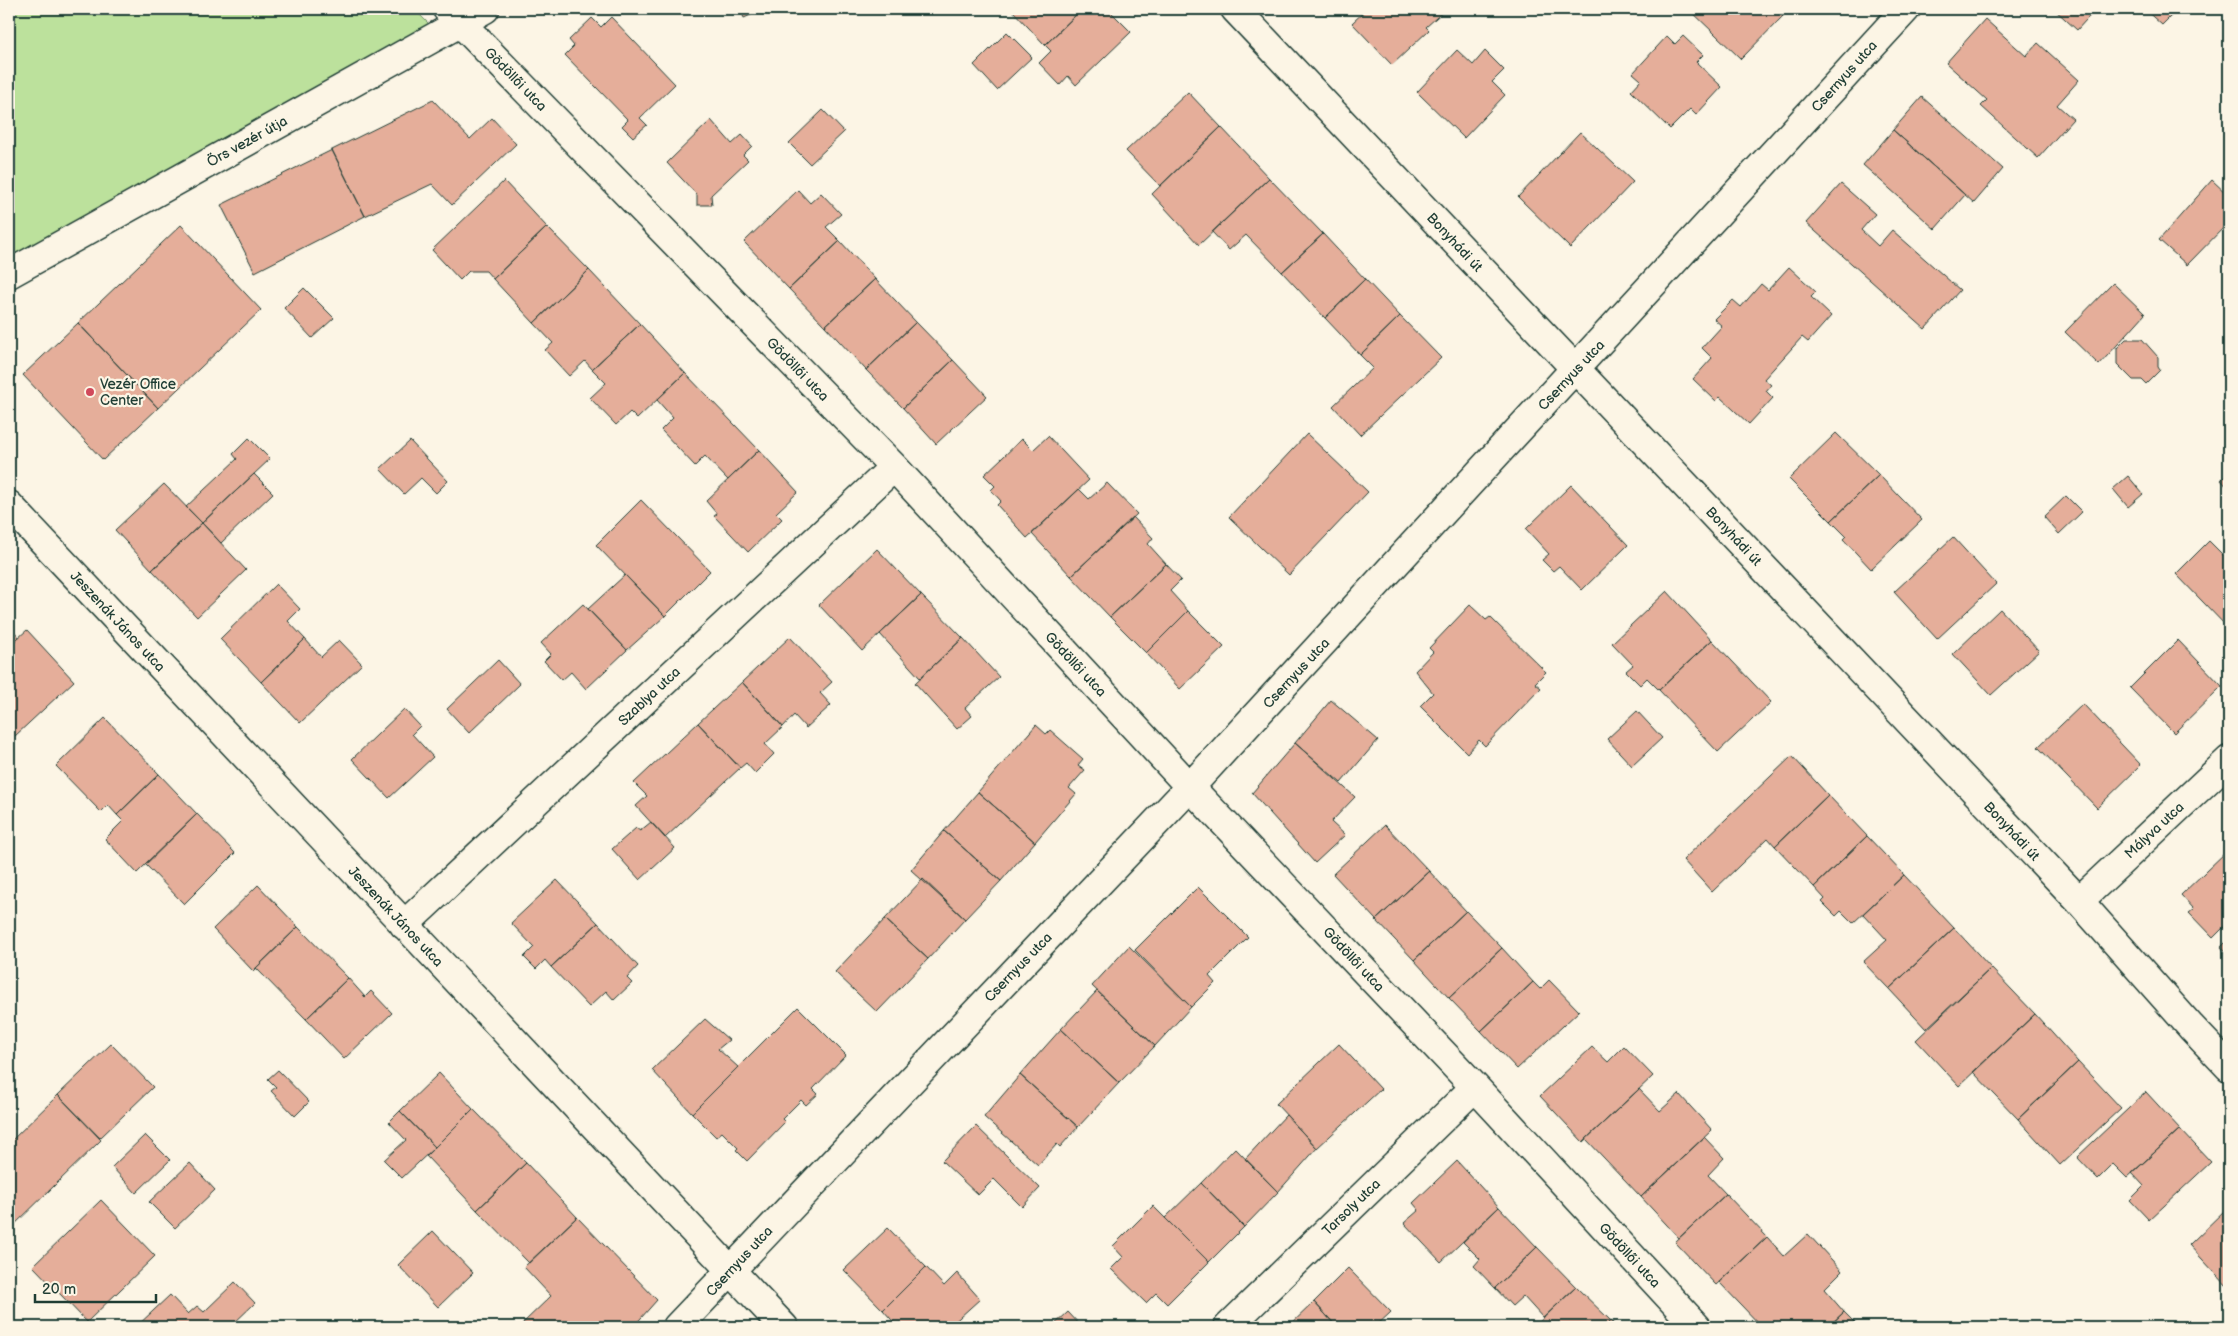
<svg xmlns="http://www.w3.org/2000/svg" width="2238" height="1336" font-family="'Balsamiq Sans',sans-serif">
  <rect width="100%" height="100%" fill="#fcf5e5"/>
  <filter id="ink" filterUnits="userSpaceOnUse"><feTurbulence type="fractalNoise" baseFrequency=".02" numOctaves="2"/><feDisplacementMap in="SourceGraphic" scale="10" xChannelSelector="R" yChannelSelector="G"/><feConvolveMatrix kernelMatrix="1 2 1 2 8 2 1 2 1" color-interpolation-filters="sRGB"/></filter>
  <g filter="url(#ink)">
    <path fill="#bce19c" stroke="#6e8f68" d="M 9,9 L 414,9 L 430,25 L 9,290 Z"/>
    <path fill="#e5ae9a" stroke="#1f3d34" d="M 740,9 L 764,9 L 744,18 Z
      M 1011,9 L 1082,9 L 1045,45 Z
      M 1082,9 L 1108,9 L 1131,32 L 1076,85 L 1068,76 L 1060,85 L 1039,63 L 1051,51 L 1045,45 Z
      M 1367,9 L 1446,9 L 1426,27 L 1429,30 L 1392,65 L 1352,23 Z
      M 1689,9 L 1775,9 L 1783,16 L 1741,59 Z
      M 1775,9 L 1790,9 L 1783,16 Z
      M 2054,9 L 2096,9 L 2077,30 Z
      M 2144,9 L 2171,9 L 2175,12 L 2162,25 Z
      M 611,17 L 675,84 L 640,118 L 647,125 L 633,137 L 622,126 L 628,120 L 565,55 L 574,46 L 569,40 L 592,18 L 601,27 Z
      M 1985,19 L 2026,56 L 2038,43 L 2079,80 L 2057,105 L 2073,119 L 2038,158 L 1981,106 L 1987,100 L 1946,63 Z
      M 1007,32 L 1032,57 L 997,90 L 974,65 Z
      M 1667,36 L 1675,44 L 1683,36 L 1703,55 L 1696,62 L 1722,87 L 1696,115 L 1690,109 L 1670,129 L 1631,91 L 1641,80 L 1633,73 Z
      M 1457,50 L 1473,65 L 1485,51 L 1504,70 L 1492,82 L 1505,95 L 1464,138 L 1417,92 Z
      M 1188,92 L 1221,127 L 1160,186 L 1126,151 Z
      M 1922,97 L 2003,169 L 1974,203 L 1893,130 Z
      M 433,100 L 470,139 L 492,118 L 516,144 L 452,205 L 432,184 L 365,216 L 332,150 Z
      M 823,110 L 844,132 L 810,164 L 789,143 Z
      M 711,120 L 732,144 L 742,135 L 752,146 L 743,155 L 748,160 L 711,195 L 712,205 L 697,205 L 697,195 L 667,163 Z
      M 1221,127 L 1269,178 L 1199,245 L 1152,194 Z
      M 1893,130 L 1965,195 L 1935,229 L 1863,165 Z
      M 1580,132 L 1633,182 L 1570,248 L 1518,197 Z
      M 332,150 L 365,216 L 255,272 L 221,205 Z
      M 1269,178 L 1323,234 L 1282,272 L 1246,235 L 1229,250 L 1212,232 Z
      M 2212,180 L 2229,196 L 2229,222 L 2187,265 L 2159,240 Z
      M 504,181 L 547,227 L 493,279 L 486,271 L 469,271 L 460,280 L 432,250 Z
      M 1841,184 L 1875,214 L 1861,230 L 1878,246 L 1892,230 L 1960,290 L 1925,329 L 1806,223 Z
      M 798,190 L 810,203 L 821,193 L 841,214 L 826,227 L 840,241 L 789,289 L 744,242 Z
      M 181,225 L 261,310 L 158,408 L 78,323 Z
      M 547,227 L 589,270 L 534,323 L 493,279 Z
      M 1323,234 L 1365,279 L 1325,318 L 1282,272 Z
      M 840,241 L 875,279 L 825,326 L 789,289 Z
      M 1789,267 L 1816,292 L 1811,297 L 1831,316 L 1808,342 L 1802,337 L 1764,379 L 1771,385 L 1766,391 L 1773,398 L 1749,424 L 1720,397 L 1716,401 L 1693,379 L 1712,358 L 1702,348 L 1722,326 L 1714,319 L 1733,300 L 1741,307 L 1761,284 L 1768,290 Z
      M 589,270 L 640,324 L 592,369 L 585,361 L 569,376 L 545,350 L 553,343 L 534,323 Z
      M 875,279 L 916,322 L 866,370 L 825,326 Z
      M 1365,279 L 1400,316 L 1360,355 L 1325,318 Z
      M 2113,283 L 2145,314 L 2099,365 L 2065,332 Z
      M 304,288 L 334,318 L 312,338 L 284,308 Z
      M 1400,316 L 1441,358 L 1360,435 L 1333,406 L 1373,368 L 1360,355 Z
      M 916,322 L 953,360 L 903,408 L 866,370 Z
      M 78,323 L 158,408 L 103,460 L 23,375 Z
      M 640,324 L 685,373 L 637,419 L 630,412 L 616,425 L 590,398 L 606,383 L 592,369 Z
      M 2126,339 L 2142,339 L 2158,357 L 2158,367 L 2160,370 L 2146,384 L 2142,380 L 2133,380 L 2117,364 L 2117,348 Z
      M 953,360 L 987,396 L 936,444 L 903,408 Z
      M 685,373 L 759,450 L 728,480 L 705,456 L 695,466 L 661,430 L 673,418 L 657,400 Z
      M 1836,433 L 1879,475 L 1831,521 L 1789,479 Z
      M 1307,434 L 1368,492 L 1289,575 L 1229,517 Z
      M 1048,436 L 1089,480 L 1027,538 L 997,505 L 1001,501 L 991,490 L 995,486 L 984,475 L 1022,439 L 1033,450 Z
      M 249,438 L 270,459 L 202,523 L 186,507 L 237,459 L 233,454 Z
      M 410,441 L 448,481 L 436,493 L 421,478 L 404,494 L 380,469 Z
      M 759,450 L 798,492 L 776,513 L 782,519 L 748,552 L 714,516 L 717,514 L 706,501 Z
      M 2229,472 L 2229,489 L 2221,480 Z
      M 254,474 L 273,493 L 221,543 L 202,523 Z
      M 1879,475 L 1922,520 L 1871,569 L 1843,539 L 1846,536 L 1831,521 Z
      M 2128,476 L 2143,494 L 2128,507 L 2113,489 Z
      M 1107,483 L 1137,514 L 1071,576 L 1032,534 L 1079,489 L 1089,499 Z
      M 164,484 L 202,523 L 152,570 L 115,530 Z
      M 1571,485 L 1628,545 L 1582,590 L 1559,566 L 1553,571 L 1542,560 L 1549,554 L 1526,529 Z
      M 2066,496 L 2082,512 L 2059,534 L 2044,517 Z
      M 641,500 L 710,571 L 665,616 L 596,545 Z
      M 1133,517 L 1153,538 L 1148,544 L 1166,564 L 1110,617 L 1071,576 Z
      M 202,523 L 246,570 L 197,617 L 152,570 Z
      M 1953,537 L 1996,584 L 1937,639 L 1894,592 Z
      M 2209,541 L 2229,561 L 2229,629 L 2176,574 Z
      M 877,549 L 921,595 L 862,651 L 819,605 Z
      M 1166,564 L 1181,580 L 1170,591 L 1188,611 L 1146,653 L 1110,617 Z
      M 625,575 L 665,616 L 627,650 L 588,609 Z
      M 276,584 L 300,609 L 288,621 L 305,639 L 261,682 L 220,639 Z
      M 1667,591 L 1712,640 L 1659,690 L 1647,678 L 1640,685 L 1626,671 L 1633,665 L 1612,643 Z
      M 921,595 L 963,638 L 920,678 L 880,634 Z
      M 583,604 L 627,650 L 586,689 L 571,672 L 562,680 L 544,661 L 551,654 L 541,643 Z
      M 1470,605 L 1486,620 L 1490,617 L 1546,672 L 1535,683 L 1541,688 L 1485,746 L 1479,740 L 1467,753 L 1420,706 L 1433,693 L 1415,671 L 1433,652 L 1429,648 Z
      M 2000,609 L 2039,651 L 1991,695 L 1953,654 Z
      M 1188,611 L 1224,647 L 1180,689 L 1146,653 Z
      M 9,625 L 19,637 L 9,646 Z
      M 27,630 L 74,681 L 15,736 L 9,728 L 9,646 Z
      M 790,637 L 832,682 L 820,693 L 831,705 L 806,728 L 794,715 L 783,727 L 742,682 Z
      M 963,638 L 999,677 L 965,708 L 972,716 L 957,729 L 915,683 Z
      M 305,639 L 321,657 L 339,640 L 362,664 L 300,723 L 261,682 Z
      M 1712,640 L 1771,702 L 1718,752 L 1659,690 Z
      M 2178,640 L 2222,686 L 2174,733 L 2130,688 Z
      M 498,660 L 520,684 L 469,733 L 447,709 Z
      M 742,682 L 783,727 L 765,744 L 774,754 L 755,773 L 746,763 L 740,768 L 698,723 Z
      M 1331,700 L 1378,740 L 1341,783 L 1295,743 Z
      M 2083,704 L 2141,765 L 2097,808 L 2038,747 Z
      M 404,709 L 420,726 L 412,734 L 433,757 L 389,798 L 352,759 Z
      M 1637,711 L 1662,738 L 1632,766 L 1607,739 Z
      M 105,718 L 159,774 L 117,815 L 108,805 L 101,812 L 56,766 Z
      M 698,723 L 740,768 L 665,838 L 636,806 L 647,796 L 634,783 Z
      M 1036,725 L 1046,734 L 1050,730 L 1083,759 L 1078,765 L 1085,770 L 1069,788 L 1076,794 L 1035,842 L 978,792 Z
      M 1295,743 L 1355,797 L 1331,822 L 1345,835 L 1315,863 L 1252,793 Z
      M 1792,756 L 1828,795 L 1775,846 L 1768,838 L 1712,892 L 1683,860 Z
      M 159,774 L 197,814 L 137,873 L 105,839 L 123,821 L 117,815 Z
      M 978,792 L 1035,842 L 1001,881 L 944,831 Z
      M 1828,795 L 1867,836 L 1814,887 L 1775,846 Z
      M 197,814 L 235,853 L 184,904 L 145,864 Z
      M 651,822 L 675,848 L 640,880 L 612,849 L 636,828 L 640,831 Z
      M 1385,825 L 1429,871 L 1376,920 L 1333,874 Z
      M 944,831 L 1001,881 L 965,919 L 911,870 Z
      M 1867,836 L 1904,875 L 1853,923 L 1841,911 L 1836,916 L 1822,902 L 1825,899 L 1814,887 Z
      M 2228,850 L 2229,922 L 2213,938 L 2189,913 L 2194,909 L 2181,895 Z
      M 1429,871 L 1466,911 L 1414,960 L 1376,920 Z
      M 1904,875 L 1954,928 L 1889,989 L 1863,962 L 1887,940 L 1863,914 Z
      M 923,879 L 965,919 L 928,959 L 885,919 Z
      M 557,880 L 598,923 L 551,967 L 545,960 L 536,969 L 524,957 L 534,947 L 511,923 Z
      M 258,885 L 298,927 L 253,971 L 213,929 Z
      M 1198,887 L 1248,937 L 1209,976 L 1215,983 L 1191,1007 L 1135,950 Z
      M 1466,911 L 1502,948 L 1449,998 L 1414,960 Z
      M 885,919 L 928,959 L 877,1012 L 835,972 Z
      M 598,923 L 638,966 L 627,978 L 632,983 L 614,1000 L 606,991 L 589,1007 L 551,967 Z
      M 298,927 L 348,978 L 306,1019 L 256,968 Z
      M 1954,928 L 1991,968 L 1926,1029 L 1889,989 Z
      M 2229,939 L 2229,956 L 2221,947 Z
      M 1129,946 L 1191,1007 L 1155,1046 L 1092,986 Z
      M 1502,948 L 1533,982 L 1481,1031 L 1449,998 Z
      M 1991,968 L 2035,1014 L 1959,1086 L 1916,1040 Z
      M 348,978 L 365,997 L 371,991 L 392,1013 L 344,1059 L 306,1019 Z
      M 1549,980 L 1579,1011 L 1517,1069 L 1481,1031 L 1533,982 L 1540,989 Z
      M 1097,991 L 1155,1046 L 1119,1083 L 1061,1029 Z
      M 798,1007 L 846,1055 L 813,1089 L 818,1094 L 806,1105 L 801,1100 L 782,1119 L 785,1122 L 747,1161 L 736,1150 L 738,1148 L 722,1132 L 716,1137 L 692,1113 Z
      M 2035,1014 L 2078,1062 L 2018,1119 L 1973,1072 Z
      M 705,1019 L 729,1040 L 718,1049 L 738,1067 L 692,1113 L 652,1070 Z
      M 1061,1029 L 1119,1083 L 1078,1127 L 1020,1075 Z
      M 111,1044 L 153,1087 L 100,1138 L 58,1095 Z
      M 1339,1044 L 1381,1089 L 1317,1148 L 1276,1104 Z
      M 1624,1046 L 1653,1076 L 1583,1142 L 1540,1096 L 1592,1047 L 1608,1062 Z
      M 2078,1062 L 2121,1108 L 2060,1165 L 2018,1119 Z
      M 278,1070 L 309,1102 L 295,1116 L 271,1091 L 276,1087 L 268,1079 Z
      M 439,1073 L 473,1109 L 435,1147 L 400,1111 Z
      M 1020,1075 L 1078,1127 L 1060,1147 L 1057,1144 L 1038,1165 L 984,1117 Z
      M 1639,1089 L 1660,1111 L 1679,1094 L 1712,1130 L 1641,1197 L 1586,1139 Z
      M 2146,1092 L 2180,1129 L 2127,1178 L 2113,1164 L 2098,1179 L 2077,1157 Z
      M 58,1095 L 101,1140 L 9,1230 L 9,1143 Z
      M 473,1109 L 526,1163 L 477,1210 L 426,1156 Z
      M 400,1111 L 435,1147 L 402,1178 L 384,1160 L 406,1140 L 389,1122 Z
      M 1286,1115 L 1317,1148 L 1278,1192 L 1245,1159 Z
      M 976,1126 L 1040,1188 L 1022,1207 L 994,1179 L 978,1195 L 942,1161 Z
      M 2180,1129 L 2211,1162 L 2149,1220 L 2130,1200 L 2144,1186 L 2132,1173 Z
      M 145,1135 L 170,1160 L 136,1193 L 112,1167 Z
      M 1704,1137 L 1724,1158 L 1708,1175 L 1726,1194 L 1679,1238 L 1641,1197 Z
      M 1235,1148 L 1278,1192 L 1244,1227 L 1201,1183 Z
      M 1457,1161 L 1499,1207 L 1441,1262 L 1404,1223 L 1419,1210 L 1413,1203 Z
      M 190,1163 L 215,1190 L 175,1228 L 149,1202 Z
      M 526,1163 L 577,1217 L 529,1263 L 477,1210 Z
      M 1201,1183 L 1244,1227 L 1209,1262 L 1165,1218 Z
      M 1726,1194 L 1767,1237 L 1716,1285 L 1675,1242 Z
      M 101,1200 L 155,1256 L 87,1322 L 33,1266 Z
      M 1153,1206 L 1209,1262 L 1167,1304 L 1156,1293 L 1146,1303 L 1111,1269 L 1123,1257 L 1113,1246 Z
      M 2229,1206 L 2229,1288 L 2189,1245 Z
      M 1499,1207 L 1537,1247 L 1495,1288 L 1474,1266 L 1480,1259 L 1463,1242 Z
      M 577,1217 L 657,1300 L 633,1327 L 526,1327 L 522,1324 L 551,1296 L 524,1267 Z
      M 888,1228 L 926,1267 L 883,1310 L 844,1270 Z
      M 433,1231 L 473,1273 L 438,1307 L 398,1265 Z
      M 1808,1234 L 1842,1271 L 1824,1289 L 1844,1312 L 1828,1327 L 1762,1327 L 1719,1282 L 1767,1237 L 1784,1256 Z
      M 1537,1247 L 1576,1287 L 1543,1318 L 1523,1296 L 1512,1306 L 1495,1288 Z
      M 926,1267 L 944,1286 L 957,1273 L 980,1299 L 949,1327 L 898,1327 L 883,1310 Z
      M 1348,1268 L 1391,1312 L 1375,1327 L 1337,1327 L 1314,1302 Z
      M 235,1282 L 255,1303 L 230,1327 L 136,1327 L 170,1295 L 188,1314 L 197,1306 L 204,1312 Z
      M 1576,1287 L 1611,1321 L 1605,1327 L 1534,1327 Z
      M 1314,1302 L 1337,1327 L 1288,1327 Z
      M 1068,1312 L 1082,1327 L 1052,1327 Z
      M 1844,1312 L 1859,1327 L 1828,1327 Z
      M 1611,1321 L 1617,1327 L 1605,1327 Z"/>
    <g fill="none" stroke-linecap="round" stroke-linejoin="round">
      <g stroke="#1f3d34" stroke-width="31">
        <path id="minor" d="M 447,9 L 894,467 L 1190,787 L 1475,1087 L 1697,1327
          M 1235,9 L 2079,901 L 2191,1027 L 2229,1067
          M 9,274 L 485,9
          M 9,505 L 784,1327
          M 2079,901 L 2229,760
          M 404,925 L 894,467
          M 677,1327 L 1190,787 L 1906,9
          M 1228,1327 L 1475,1087"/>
      </g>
      <use href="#minor" stroke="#fcf5e5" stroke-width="28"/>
    </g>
  </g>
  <circle fill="#d1495b" stroke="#fcf5e5" stroke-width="2" cx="90" cy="392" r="5"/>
  <g text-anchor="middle" stroke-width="4.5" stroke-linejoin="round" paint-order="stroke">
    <g font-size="14" fill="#1f3d34" stroke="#fcf5e5">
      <text transform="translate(1844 76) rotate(-48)" y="5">Csernyus utca</text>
      <text transform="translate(516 79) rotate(46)" y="5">Gödöllői utca</text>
      <text transform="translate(247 141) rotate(-29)" y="5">Örs vezér útja</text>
      <text transform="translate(1455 242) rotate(47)" y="5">Bonyhádi út</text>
      <text transform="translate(798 369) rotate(46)" y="5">Gödöllői utca</text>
      <text transform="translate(1571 375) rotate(-47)" y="5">Csernyus utca</text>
      <text transform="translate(1734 536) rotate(47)" y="5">Bonyhádi út</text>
      <text transform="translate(118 621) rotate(47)" y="5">Jeszenák János utca</text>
      <text transform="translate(1076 664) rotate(47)" y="5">Gödöllői utca</text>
      <text transform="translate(1296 673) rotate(-47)" y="5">Csernyus utca</text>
      <text transform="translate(649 696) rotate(-43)" y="5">Szablya utca</text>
      <text transform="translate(2154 830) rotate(-43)" y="5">Mályva utca</text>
      <text transform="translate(2012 831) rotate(47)" y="5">Bonyhádi út</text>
      <text transform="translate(396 916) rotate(47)" y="5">Jeszenák János utca</text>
      <text transform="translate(1354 959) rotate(47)" y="5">Gödöllői utca</text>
      <text transform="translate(1018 967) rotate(-46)" y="5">Csernyus utca</text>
      <text transform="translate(1351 1207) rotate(-44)" y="5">Tarsoly utca</text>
      <text transform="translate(1630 1255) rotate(47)" y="5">Gödöllői utca</text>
      <text transform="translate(739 1261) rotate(-47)" y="5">Csernyus utca</text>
    </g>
    <g font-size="14" fill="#1f3d34" stroke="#fcf5e5" text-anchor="start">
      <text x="100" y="389">Vezér Office<tspan x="100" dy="16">Center</tspan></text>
    </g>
  </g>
  <rect width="2238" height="1336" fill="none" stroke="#fcf5e5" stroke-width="30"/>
  <rect x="15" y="15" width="2208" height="1306" fill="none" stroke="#1f3d34" stroke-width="2" filter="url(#ink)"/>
  <path d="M35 1294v8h121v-8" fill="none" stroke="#1f3d34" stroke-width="2.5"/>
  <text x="42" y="1294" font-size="15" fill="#1f3d34" stroke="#fcf5e5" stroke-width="4" paint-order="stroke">20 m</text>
</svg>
